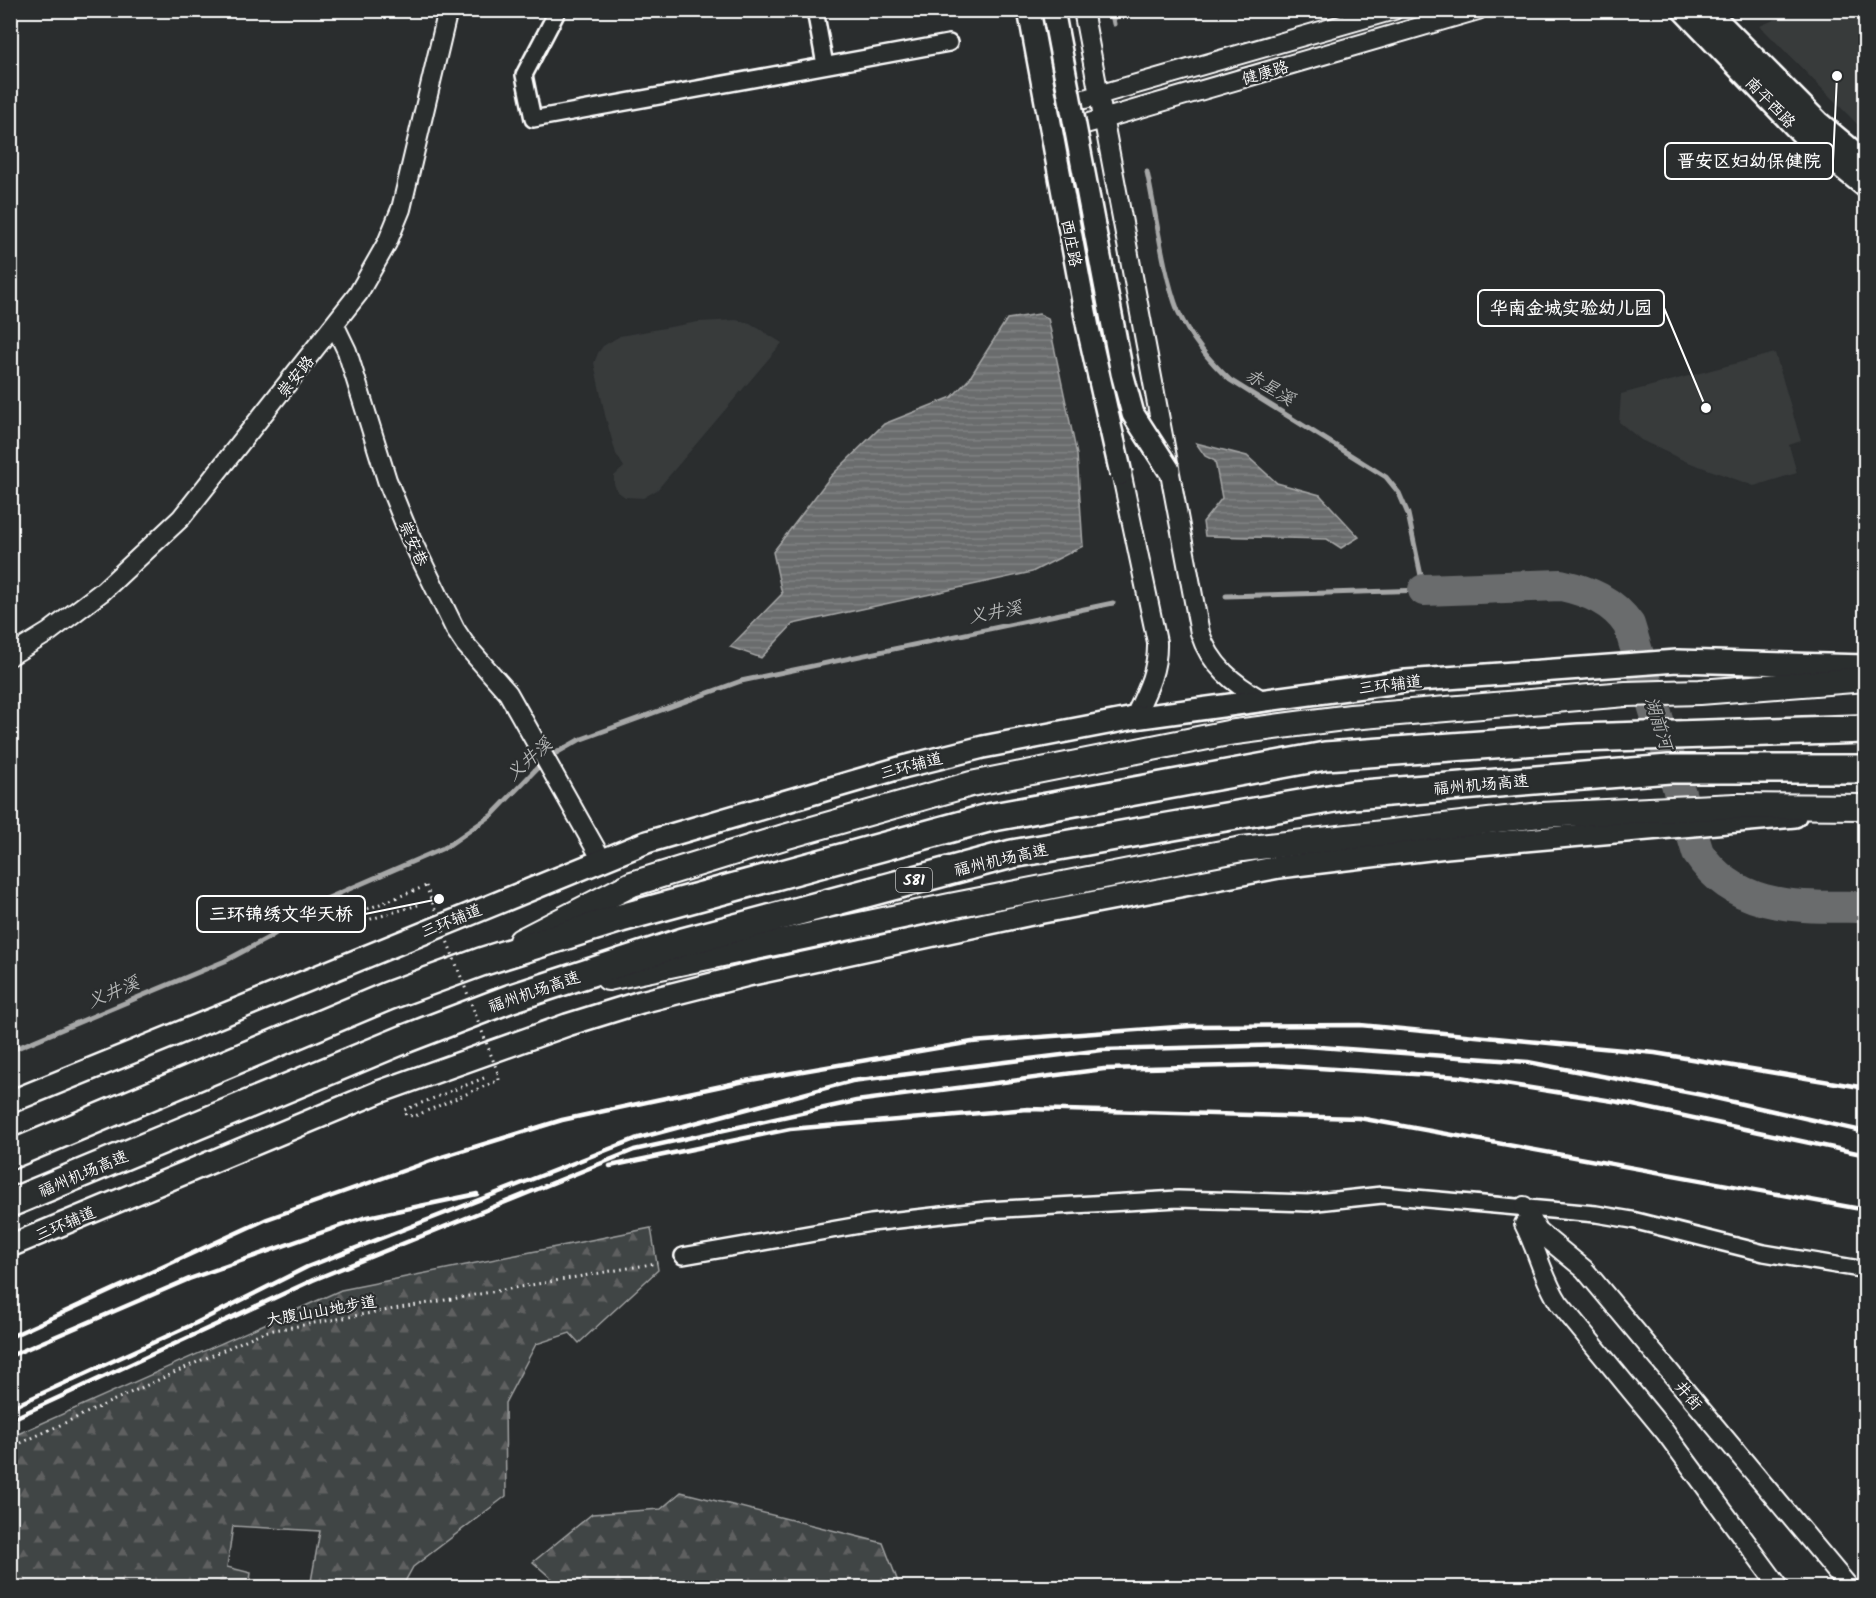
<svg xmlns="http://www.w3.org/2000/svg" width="1876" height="1598" font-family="Kalam,'LXGW WenKai TC',sans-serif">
  <defs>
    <pattern id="forest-firs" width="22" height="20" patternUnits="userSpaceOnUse" patternTransform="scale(1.5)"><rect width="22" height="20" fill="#414445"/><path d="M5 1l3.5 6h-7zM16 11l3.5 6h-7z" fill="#5e6061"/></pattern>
    <pattern id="water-rules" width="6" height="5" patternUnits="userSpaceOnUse" patternTransform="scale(1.5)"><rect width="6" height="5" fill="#6a6c6d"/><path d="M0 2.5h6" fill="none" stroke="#808283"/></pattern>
  </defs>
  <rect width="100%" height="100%" fill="#2a2d2e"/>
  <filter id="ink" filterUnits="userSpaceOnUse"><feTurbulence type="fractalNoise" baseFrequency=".0167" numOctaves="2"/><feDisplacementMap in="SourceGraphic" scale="12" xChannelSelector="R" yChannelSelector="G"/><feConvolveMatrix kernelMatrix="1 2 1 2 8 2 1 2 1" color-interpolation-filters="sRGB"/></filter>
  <g filter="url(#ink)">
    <path fill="#373a3b" d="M 1794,11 L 1865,11 L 1865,125 L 1861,128 L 1760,26 Z
      M 736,320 L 750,323 L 782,343 L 657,490 L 643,498 L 625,497 L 617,491 L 614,484 L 614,476 L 624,467 L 616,454 L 605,415 L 594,363 L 598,353 L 603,346 L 620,336 L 698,322 Z
      M 1775,353 L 1801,441 L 1789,445 L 1797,473 L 1754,486 L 1685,461 L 1641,440 L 1619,422 L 1621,394 Z"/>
    <path fill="url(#forest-firs)" stroke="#a0a2a2" stroke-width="1.5" d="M 651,1228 L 658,1270 L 579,1343 L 570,1333 L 536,1344 L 505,1403 L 506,1496 L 413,1567 L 402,1587 L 310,1587 L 320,1531 L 233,1526 L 227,1567 L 251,1573 L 249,1587 L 11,1587 L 11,1437 L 341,1290 Z
      M 681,1492 L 883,1543 L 900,1587 L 561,1587 L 533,1562 L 592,1514 L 661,1509 Z"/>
    <path fill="url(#water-rules)" stroke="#a6a7a7" stroke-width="1.5" d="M 1039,314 L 1048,318 L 1077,455 L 1083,546 L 1032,572 L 793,624 L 761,658 L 730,647 L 782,594 L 773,552 L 831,476 L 884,424 L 952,397 L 969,379 L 1007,319 Z
      M 1196,443 L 1247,456 L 1277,483 L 1320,495 L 1359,537 L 1341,548 L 1327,539 L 1205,536 L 1203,522 L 1222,498 L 1215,461 L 1205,456 Z"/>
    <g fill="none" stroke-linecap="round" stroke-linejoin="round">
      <path stroke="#a6a7a7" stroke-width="5" d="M 1111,10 L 1114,24
        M 1147,172 C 1156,213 1163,273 1178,311 C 1189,336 1210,362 1230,380 L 1386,477 L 1399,493 L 1408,514 L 1424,590 L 1226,596
        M 549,757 L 579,740 L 741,681 L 1113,603
        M 10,1051 L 225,961 L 270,937 L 326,899 L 446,847 L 492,815 L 542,763"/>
      <path stroke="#6a6c6d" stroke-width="32" d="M 1424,590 L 1561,585 C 1588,591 1613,601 1629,625 L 1698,853 C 1738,913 1803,906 1866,907"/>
      <g stroke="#fff" stroke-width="20">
        <path id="minor" d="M 558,10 L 524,75 L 533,119 L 949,43
          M 815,10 L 825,65
          M 683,1256 L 871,1223 L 987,1210 L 1178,1199 L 1308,1203 L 1382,1195 L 1596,1214 L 1632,1220 L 1764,1253 L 1866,1270"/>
      </g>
      <g stroke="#fff" stroke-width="22">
        <path id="tertiary" d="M 1083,10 L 1200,633 C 1210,665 1234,684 1262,700
          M 1046,110 L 1394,10
          M 1051,134 L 1478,10
          M 335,326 L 347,351 L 387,480 L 411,539 L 455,629 L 465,644 L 508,693 L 602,860
          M 1119,462 L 1157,642 C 1158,671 1146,693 1134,718
          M 10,656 L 49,632 L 103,591 L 181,518 L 358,294 L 387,243 L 401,209 L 448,10
          M 1524,1206 L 1538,1231 L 1584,1269 L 1850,1588
          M 1524,1224 C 1537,1249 1543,1279 1559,1303 L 1665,1432 L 1780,1588"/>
      </g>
      <g stroke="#fff" stroke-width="26">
        <path id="secondary" d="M 1683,10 L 1807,139 L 1866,187
          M 1707,10 L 1818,122 L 1866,162
          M 10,1102 L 647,842 L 903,767 L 983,747 L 1134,718 L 1406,681 L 1677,661 L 1866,666
          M 10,1246 L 379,1092 L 567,1025 L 641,1002 L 748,975 L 1027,915 L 1279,867 L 1446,847 L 1795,816"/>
      </g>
      <g stroke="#fff" stroke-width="28">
        <path id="trunk" d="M 521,941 L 632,884 L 784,837 L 971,784 L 1228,733 L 1351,717 L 1626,694 L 1700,692 L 1866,679
          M 608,978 L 950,906 L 1242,849 L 1541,815 L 1736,806 L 1866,807"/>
      </g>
      <g stroke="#fff" stroke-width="32">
        <path id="motorway" d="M 10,1155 L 388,996 L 481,962 L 621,918 L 988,818 L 1325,756 L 1579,738 L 1866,729
          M 10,1203 L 405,1039 L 509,999 L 683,942 L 1012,854 L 1352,795 L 1669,769 L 1866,769"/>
      </g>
      <path stroke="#fff" stroke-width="3" stroke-dasharray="1.5 4.5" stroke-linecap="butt" d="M 418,905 L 334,930 L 334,922 L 426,886
        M 484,1078 L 404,1110 L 406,1115 L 415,1116 L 499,1080 L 498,1073
        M 10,1448 L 263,1332 L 657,1263"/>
      <use href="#minor" stroke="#2a2d2e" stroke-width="15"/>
      <use href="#tertiary" stroke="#2a2d2e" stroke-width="18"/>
      <use href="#secondary" stroke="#2a2d2e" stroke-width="21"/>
      <use href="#trunk" stroke="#2a2d2e" stroke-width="24"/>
      <use href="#motorway" stroke="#2a2d2e" stroke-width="27"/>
      <path stroke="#fff" stroke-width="4.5" d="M 610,1166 L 790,1129 L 1028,1109 L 1359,1118 L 1866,1210
        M 10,1337 L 267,1219 L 442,1157 L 562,1120 L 745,1081 L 972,1042 L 1191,1026 L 1360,1025 L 1655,1053 L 1866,1088
        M 10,1356 L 189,1279 L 363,1218 L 477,1194
        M 10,1408 L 196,1323 L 307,1267 L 635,1139 L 852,1081 L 1102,1050 L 1292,1045 L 1528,1062 L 1702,1095 L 1866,1132
        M 10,1420 L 313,1280 L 634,1150 L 856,1101 L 1104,1069 L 1271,1065 L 1461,1077 L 1619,1102 L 1866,1155"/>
      <g stroke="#fff" stroke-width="26" stroke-linecap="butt">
        <path id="secondary-bridge" d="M 1029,10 L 1088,328 L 1121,474
          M 1053,10 L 1122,373 L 1133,414 L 1169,470"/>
      </g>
      <path stroke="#fff" stroke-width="3" stroke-dasharray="1.5 4.5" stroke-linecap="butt" d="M 426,886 L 498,1073"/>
      <use href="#secondary-bridge" stroke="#2a2d2e" stroke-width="21"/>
    </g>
  </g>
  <g text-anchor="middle" stroke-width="4.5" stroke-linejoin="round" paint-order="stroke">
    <rect fill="#2a2d2e" stroke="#bfc0c0" stroke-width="1.5" x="896" y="868" width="36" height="24" rx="4.5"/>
    <g font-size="15" font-weight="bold" fill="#fff">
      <text x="914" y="885">S81</text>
    </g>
    <g font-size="16" fill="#fff" stroke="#2a2d2e">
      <text transform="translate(1265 72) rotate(-16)" y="6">健康路</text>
      <text transform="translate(1771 102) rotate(46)" y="6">南平西路</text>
      <text transform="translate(1072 243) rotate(79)" y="6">西庄路</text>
      <text transform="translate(295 376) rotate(-51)" y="6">崇安路</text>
      <text transform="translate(414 543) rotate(66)" y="6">崇安巷</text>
      <text transform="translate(1390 684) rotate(-7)" y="6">三环辅道</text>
      <text transform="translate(911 765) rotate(-15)" y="6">三环辅道</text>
      <text transform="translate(1481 784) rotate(-5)" y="6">福州机场高速</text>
      <text transform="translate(1001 859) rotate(-13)" y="6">福州机场高速</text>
      <text transform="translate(451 920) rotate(-22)" y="6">三环辅道</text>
      <text transform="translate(534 991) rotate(-19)" y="6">福州机场高速</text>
      <text transform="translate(83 1173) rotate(-23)" y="6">福州机场高速</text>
      <text transform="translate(65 1223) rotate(-23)" y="6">三环辅道</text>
      <text transform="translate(321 1310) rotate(-10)" y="6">大腹山山地步道</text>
      <text transform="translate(1689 1395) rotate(49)" y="6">井街</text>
    </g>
    <g font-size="18" font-style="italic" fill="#b4b6b6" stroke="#2a2d2e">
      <text transform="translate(1270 387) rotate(31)" y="6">赤星溪</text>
      <text transform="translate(995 612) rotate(-11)" y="6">义井溪</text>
      <text transform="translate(1659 723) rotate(73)" y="6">湖前河</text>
      <text transform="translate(529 759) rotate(-42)" y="6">义井溪</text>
      <text transform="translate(113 992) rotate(-23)" y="6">义井溪</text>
    </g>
  </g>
  <path fill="none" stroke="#fff" stroke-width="2" d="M1837 76L1833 161M1706 408L1664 308M439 899L365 914"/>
  <g fill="#fff" stroke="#2a2d2e" stroke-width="2">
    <circle cx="1837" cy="76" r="6"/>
    <circle cx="1706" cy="408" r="6"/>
    <circle cx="439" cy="899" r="6"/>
  </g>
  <g fill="#2a2d2e" stroke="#fff" stroke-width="2">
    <rect x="1665" y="143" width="168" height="36" rx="6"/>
    <rect x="1478" y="290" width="186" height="36" rx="6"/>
    <rect x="197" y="896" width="168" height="36" rx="6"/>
  </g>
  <g font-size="18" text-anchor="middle" font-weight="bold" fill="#fff">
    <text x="1749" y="167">晋安区妇幼保健院</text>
    <text x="1571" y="314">华南金城实验幼儿园</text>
    <text x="281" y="920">三环锦绣文华天桥</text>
  </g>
  <rect width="1876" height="1598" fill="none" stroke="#2a2d2e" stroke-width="36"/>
  <rect x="18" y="18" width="1840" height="1562" fill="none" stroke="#fff" stroke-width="2" filter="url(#ink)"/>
</svg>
